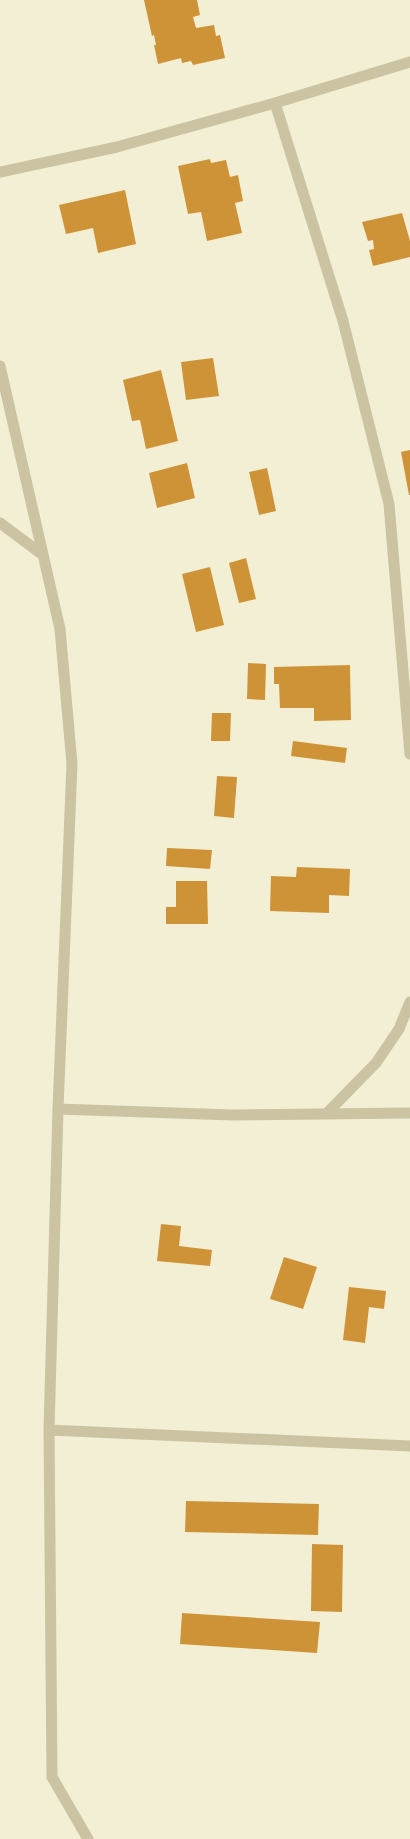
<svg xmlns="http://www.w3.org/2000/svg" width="410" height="1839" font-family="Montserrat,sans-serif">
  <rect width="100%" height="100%" fill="#f2efd5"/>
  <path fill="#cf9337" d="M 144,0 L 197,0 L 200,15 L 193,17 L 196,28 L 214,25 L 216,36 L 220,35 L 225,58 L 193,65 L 191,61 L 182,63 L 181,58 L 158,64 L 154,45 L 156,45 L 154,35 L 152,36 Z
    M 210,159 L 211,163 L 226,160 L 230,177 L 238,175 L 243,201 L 235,203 L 242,233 L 207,241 L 201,212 L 188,214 L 178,166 Z
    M 125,190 L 136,244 L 98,253 L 93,228 L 66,234 L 59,205 Z
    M 402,213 L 410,241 L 410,257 L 373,266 L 369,250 L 374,249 L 373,240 L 368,241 L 362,222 Z
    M 213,358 L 219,396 L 186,400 L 181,362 Z
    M 161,370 L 178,441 L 146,449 L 140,420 L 132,421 L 123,380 Z
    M 410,450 L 410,495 L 409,495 L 401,452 Z
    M 187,463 L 195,498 L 157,508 L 149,473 Z
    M 267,468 L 276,511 L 259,515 L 249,472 Z
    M 246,558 L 256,599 L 239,603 L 229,563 Z
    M 210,567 L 224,625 L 196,632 L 182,574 Z
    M 248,663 L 266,664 L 265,700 L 247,699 Z
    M 350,665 L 351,720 L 314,721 L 314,708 L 280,708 L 279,684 L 274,684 L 274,667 Z
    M 212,713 L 231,713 L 230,741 L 211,741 Z
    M 293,741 L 347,748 L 345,763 L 291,756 Z
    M 217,776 L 237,777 L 234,818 L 214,816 Z
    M 167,848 L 212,850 L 210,869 L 166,866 Z
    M 297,867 L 350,869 L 349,896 L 329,895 L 329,913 L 270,911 L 271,876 L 296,877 Z
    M 176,881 L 207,881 L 208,924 L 166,924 L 166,907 L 176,907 Z
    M 161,1224 L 181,1226 L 179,1246 L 212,1250 L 210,1266 L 157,1261 Z
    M 284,1257 L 317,1267 L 303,1309 L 270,1299 Z
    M 349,1287 L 386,1291 L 384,1309 L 369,1307 L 365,1343 L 343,1340 Z
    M 186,1501 L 319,1504 L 318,1535 L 185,1532 Z
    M 312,1544 L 343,1545 L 342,1612 L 311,1611 Z
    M 182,1613 L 320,1622 L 317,1653 L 180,1644 Z"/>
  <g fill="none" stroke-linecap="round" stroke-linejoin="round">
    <path stroke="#cbc3a1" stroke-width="11" d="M 275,103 L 343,321 L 389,504 L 410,754
      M 0,172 L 117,147 L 275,103 L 410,62
      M 0,366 L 60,629 L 72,764 L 58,1109 L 49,1430 L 52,1777 L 88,1839
      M 0,523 L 43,555
      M 58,1109 L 233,1115 L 410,1113
      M 327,1113 L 376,1063 L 399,1029 L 410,1002
      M 49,1430 L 410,1446"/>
  </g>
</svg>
